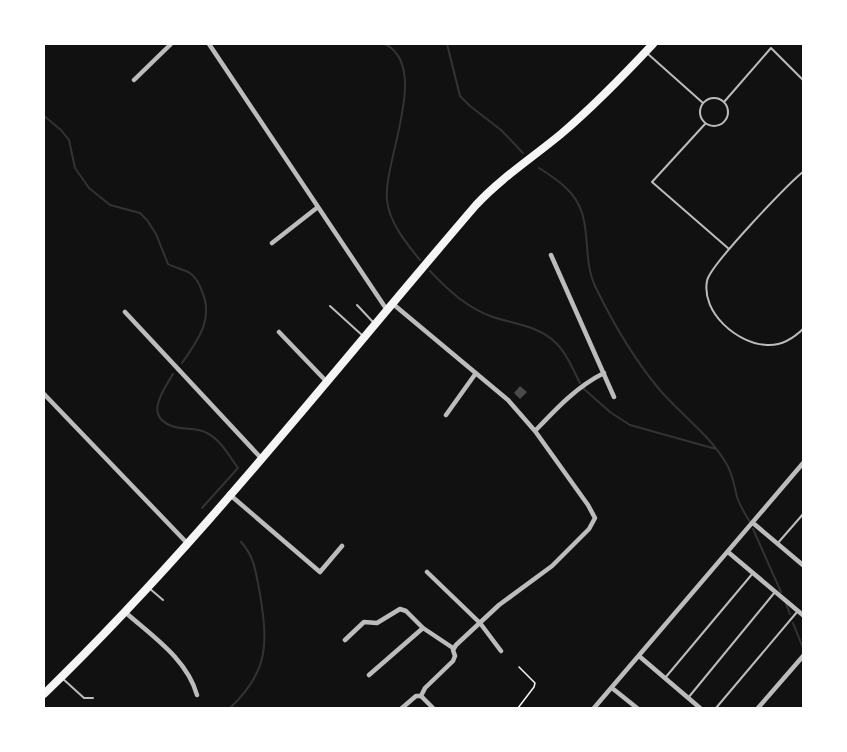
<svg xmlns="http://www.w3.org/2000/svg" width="847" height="752" font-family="Cabin,sans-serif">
  <rect width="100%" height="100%" fill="#111"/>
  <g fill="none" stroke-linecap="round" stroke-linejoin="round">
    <path stroke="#333" stroke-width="2" d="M 385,44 C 431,67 383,161 387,200 C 389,222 406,243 420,260
      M 447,44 L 460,96 L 470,106 L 501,130 L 523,153
      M 44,116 L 61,130 L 69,140 L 75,168 L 89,188 L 110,205 L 140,213 L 147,220 L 156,234 L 168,264 C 175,268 183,269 190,273 C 195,277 199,283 201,289 C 215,318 198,340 182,363
      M 539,168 C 548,174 558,180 565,187 C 597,215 579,254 596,288 C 613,323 634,359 659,389 C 680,414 709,434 726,463 C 733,474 734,485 737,497 C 740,506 745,514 750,522
      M 430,271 C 448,290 467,308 493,317 C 514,324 539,326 556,343 C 567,353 573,370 580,383
      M 173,374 C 162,392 143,418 175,427 C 186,430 197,427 207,433 C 221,440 229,456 238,468 L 202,508
      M 584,389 L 610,412 L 630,425 L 716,449
      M 753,529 L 781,592
      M 786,604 L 790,614
      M 793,623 L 803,648
      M 230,708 C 269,671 268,644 260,594 C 256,574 255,557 241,542"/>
  </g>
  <path fill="#4a4a4a" d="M 520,386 L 527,392 L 520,399 L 514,393 Z"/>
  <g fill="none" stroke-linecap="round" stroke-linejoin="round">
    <path stroke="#f5f5f5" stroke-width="1.5" d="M 518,708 L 534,687 L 535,683 L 519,667"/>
    <path stroke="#bcbcbc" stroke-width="2" d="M 648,54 L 703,103
      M700 112a14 14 0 1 1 28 0a14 14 0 1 1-28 0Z
      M 724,102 L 771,48 L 804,81
      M 705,124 L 652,182 L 729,249
      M 804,171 C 788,184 709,266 707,281 C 701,313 738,344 767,345 C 782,346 794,338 804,328
      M 357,305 L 373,322
      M 330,306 L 363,336
      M 777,544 L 804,513
      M 149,588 L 163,600
      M 62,678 L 84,698 L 93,698
      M 665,678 L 753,573
      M 688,698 L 775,592
      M 716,708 L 797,612"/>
    <path stroke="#bcbcbc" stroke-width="4.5" d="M 209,44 L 387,310
      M 134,80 L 171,44
      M 272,243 L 318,207
      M 551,255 L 614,397
      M 393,304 L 508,400 L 535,431 L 588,505 L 595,518 L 589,529 L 552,566 L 499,605 L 456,645 L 453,650 L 455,656 L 453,661 L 425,688 L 421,696 L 416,696 L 402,708
      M 125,312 L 261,458
      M 279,332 L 326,381
      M 44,394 L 187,543
      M 446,415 L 476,373
      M 535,431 C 556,409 576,387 604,373
      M 229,494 L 320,572 L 342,546
      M 753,523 L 804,566
      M 728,552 L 804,616
      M 427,572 L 480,623 L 501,651
      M 125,612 C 152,636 187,659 197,695
      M 345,640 L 364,622 L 377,623 L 400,609 L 406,611 L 423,628 L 453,648
      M 639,656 L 700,708
      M 369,675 L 423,628
      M 612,688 L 637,708
      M 421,696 L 433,708
      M 594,708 L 804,462
      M 758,708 L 804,655"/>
    <path stroke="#f5f5f5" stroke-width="8" d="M 44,694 C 200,543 334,370 476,205 C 501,178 532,158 561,134 C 594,106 624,75 653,44"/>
  </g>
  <rect width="847" height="752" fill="none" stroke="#ffffff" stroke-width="90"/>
</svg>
